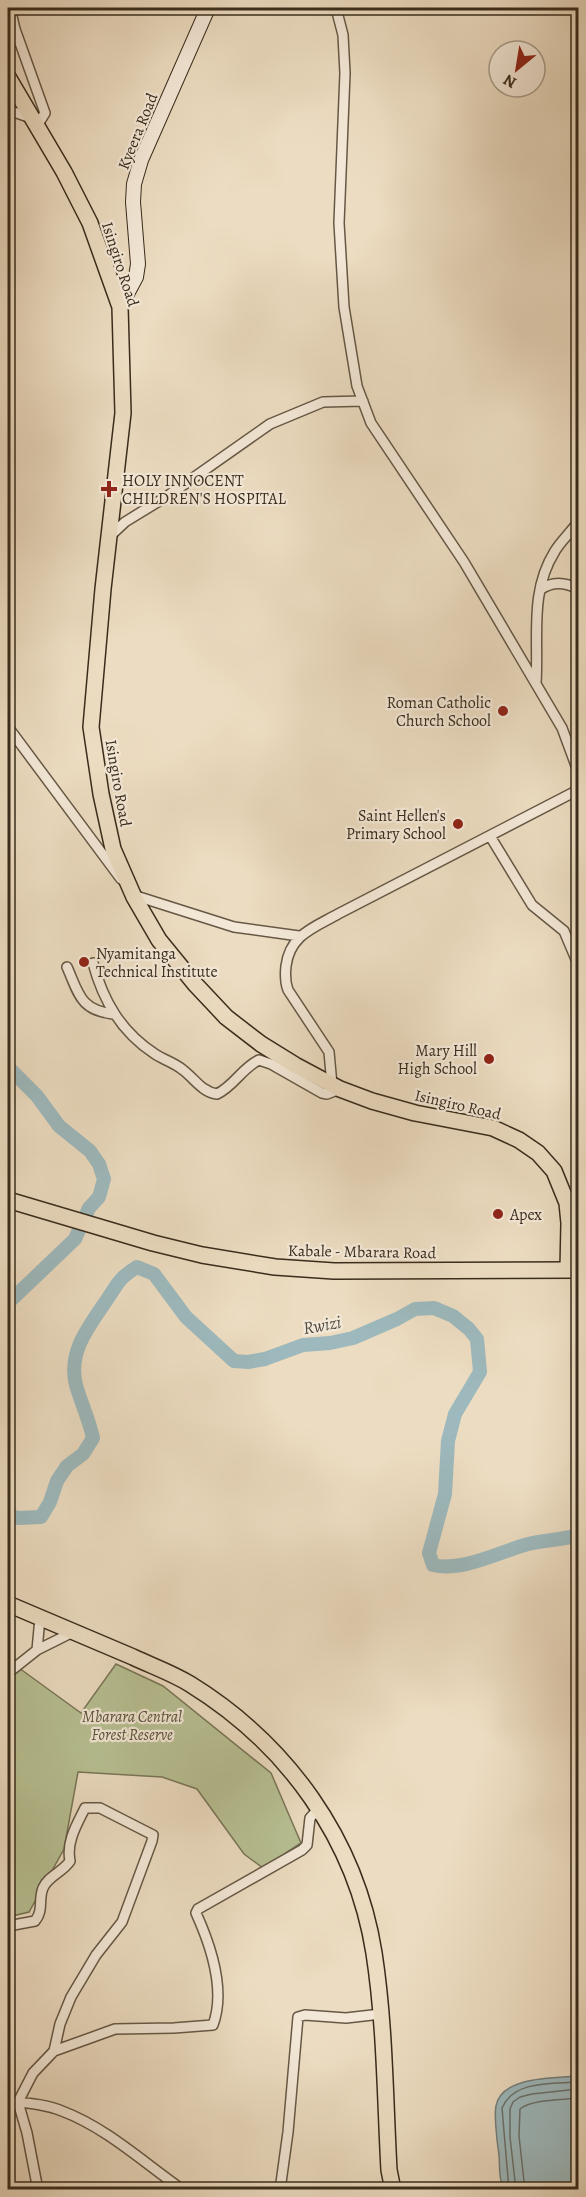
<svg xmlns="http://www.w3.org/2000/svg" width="586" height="2197" font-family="Alegreya,serif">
  <rect width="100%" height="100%" fill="#ecdcc1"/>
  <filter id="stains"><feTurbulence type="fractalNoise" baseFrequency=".00333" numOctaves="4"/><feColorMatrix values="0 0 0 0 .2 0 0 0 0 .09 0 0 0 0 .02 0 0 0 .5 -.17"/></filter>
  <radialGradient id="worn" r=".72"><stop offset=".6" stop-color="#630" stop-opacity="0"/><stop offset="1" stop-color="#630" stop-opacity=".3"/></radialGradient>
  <path fill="#b7c093" stroke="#787658" stroke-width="1.5" d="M 116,1664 L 163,1686 L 271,1773 L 301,1843 L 263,1868 L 244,1854 L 197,1789 L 162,1777 L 78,1772 L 64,1849 L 29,1912 L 8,1917 L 8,1672 L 19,1668 L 81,1713 Z"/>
  <path fill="#9db9bd" stroke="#75817d" stroke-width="1.5" d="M 578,2076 L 578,2172 L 567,2189 L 505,2189 C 497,2180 501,2161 498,2148 C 497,2141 494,2113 496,2106 C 501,2076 555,2078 578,2076 Z"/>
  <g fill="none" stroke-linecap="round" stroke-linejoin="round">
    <path stroke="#6b726c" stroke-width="1.5" d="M 509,2190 L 502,2108 C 514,2080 552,2084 578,2082
      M 516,2190 L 510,2137 L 510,2109 L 513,2102 L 520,2097 L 532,2094 L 578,2089
      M 525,2190 L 519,2136 L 520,2109 C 531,2099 563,2100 578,2098"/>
    <path stroke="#9db9bd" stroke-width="14" d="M 8,1067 L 37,1096 L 59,1126 L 90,1151 L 99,1164 L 104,1179 L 99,1197 L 89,1208 L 75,1239 L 8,1303
      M 8,1515 L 18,1518 L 41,1517 L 50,1502 L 57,1481 L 67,1466 L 83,1454 L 93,1438 C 89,1419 81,1403 76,1385 C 68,1353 87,1329 104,1304 C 117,1286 117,1279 137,1267 L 154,1274 L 186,1317 L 234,1361 L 248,1362 L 265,1359 L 303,1345 L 330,1343 L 353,1338 L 397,1319 L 415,1309 L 434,1308 L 453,1316 L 469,1329 L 477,1339 L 480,1372 L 455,1414 L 448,1441 L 445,1494 L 429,1553 L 433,1565 C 462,1572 499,1552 528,1544 C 545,1540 562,1540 578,1535"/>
    <g stroke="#665845" stroke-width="12">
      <path id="minor" d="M 336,8 L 343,35 L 345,73 L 339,223 L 344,307 L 357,386 L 371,423 L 464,562 L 562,728 L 578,771
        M 8,110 L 40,121 L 45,113 L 15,29 L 10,8
        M 109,537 L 125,522 L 169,495 L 270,424 L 323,402 L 363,401
        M 540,590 C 552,581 565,582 578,589
        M 536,683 C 539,638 529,592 555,551 C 561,541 571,532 578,522
        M 8,727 L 121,879
        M 490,836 L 532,905 L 564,931 L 578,964
        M 133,895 L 234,927 L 299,936
        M 93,963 C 103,1001 121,1032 155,1054 C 164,1060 175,1063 183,1070 C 195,1079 202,1092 217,1094 C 234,1086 242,1068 259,1060 L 271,1064 L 322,1093 L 327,1094 L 340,1089
        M 67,967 C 79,994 80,1010 113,1014
        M 332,1085 L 329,1052 L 288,990 C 285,982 285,975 286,966 C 290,935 313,928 338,914 L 578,790
        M 37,1650 L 40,1618
        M 8,1673 L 37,1650 L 73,1632
        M 8,1926 L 35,1921 C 44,1910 38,1900 43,1888 C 48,1876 63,1872 70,1861 C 66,1842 77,1824 85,1808 L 100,1808 L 153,1835 L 152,1841 L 122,1922 L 96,1955 L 71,1997 L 60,2024 L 54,2051
        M 8,2101 C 26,2103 45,2104 62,2111 C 107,2128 144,2163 183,2190
        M 38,2190 L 27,2133 L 18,2102 L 33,2073 L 54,2051 L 115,2029 L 174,2028 L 213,2025 C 226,1990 211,1946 196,1913 L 198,1909 L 302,1850 L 307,1845 L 310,1818 L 319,1808
        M 280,2190 L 288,2132 L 298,2017 L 305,2015 L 346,2018 L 381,2014"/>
    </g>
    <g stroke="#392c1c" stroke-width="16">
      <path id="secondary" d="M 120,307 L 136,277 L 138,264 L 133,202 L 134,184 L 141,160 L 208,8"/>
    </g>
    <g stroke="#392c1c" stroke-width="18">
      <path id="primary" d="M 8,77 L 64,172 L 90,223 L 120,307 L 123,413 L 103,589 L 91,727 L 101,794 L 113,849 L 134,897 L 159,940 L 195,984 L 226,1017 L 261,1044 L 295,1065 L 340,1089 L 372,1101 L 415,1113 L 493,1128 L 519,1140 L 538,1153 L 554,1171 L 567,1203 L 569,1223 L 568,1270
        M 8,1200 L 153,1243 L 202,1255 L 275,1267 L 334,1271 L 578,1270
        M 8,1604 C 49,1621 91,1639 133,1657 C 152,1666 172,1673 190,1684 C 287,1744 356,1839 374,1953 C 385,2024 385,2097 389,2170 L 393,2190"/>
    </g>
    <use href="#minor" stroke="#f3e8d7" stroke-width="9"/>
    <use href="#secondary" stroke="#f3e8d7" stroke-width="14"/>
    <use href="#primary" stroke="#ecdcc1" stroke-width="15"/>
  </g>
  <g fill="#8f2418" stroke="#f3e8d7" stroke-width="2">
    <path d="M106 480h6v6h6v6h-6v6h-6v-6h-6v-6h6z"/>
    <circle cx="503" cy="711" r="6"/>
    <circle cx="458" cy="824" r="6"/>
    <circle cx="84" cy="962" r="6"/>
    <circle cx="489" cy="1059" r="6"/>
    <circle cx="498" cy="1214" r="6"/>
  </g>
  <g text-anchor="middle" stroke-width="4.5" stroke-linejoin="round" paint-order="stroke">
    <g font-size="16" fill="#392c1c" stroke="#f3e8d7">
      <text transform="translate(137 131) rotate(-68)" y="6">Kyeera Road</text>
      <text transform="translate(121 264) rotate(72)" y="6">Isingiro Road</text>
      <text transform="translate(119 783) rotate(80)" y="6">Isingiro Road</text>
      <text transform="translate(458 1104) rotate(13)" y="6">Isingiro Road</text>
      <text transform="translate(362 1251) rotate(1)" y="6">Kabale - Mbarara Road</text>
    </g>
    <g font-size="16" fill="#392c1c" stroke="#f3e8d7" text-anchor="start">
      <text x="122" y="486">HOLY INNOCENT<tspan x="122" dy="18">CHILDREN'S HOSPITAL</tspan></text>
      <text x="491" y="708" text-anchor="end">Roman Catholic<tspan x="491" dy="18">Church School</tspan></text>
      <text x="446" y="821" text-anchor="end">Saint Hellen's<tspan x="446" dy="18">Primary School</tspan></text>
      <text x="96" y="959">Nyamitanga<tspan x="96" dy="18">Technical Institute</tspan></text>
      <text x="477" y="1056" text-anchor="end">Mary Hill<tspan x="477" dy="18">High School</tspan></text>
      <text x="510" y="1220">Apex</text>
    </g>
    <g font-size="16" font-style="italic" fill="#58513a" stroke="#f3e8d7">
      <text x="132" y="1722">Mbarara Central<tspan x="132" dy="18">Forest Reserve</tspan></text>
    </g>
    <g font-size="18" font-style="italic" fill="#524f44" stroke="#f3e8d7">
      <text transform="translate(322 1325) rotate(-10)" y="6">Rwizi</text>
    </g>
  </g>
  <rect width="586" height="2197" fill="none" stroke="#ecdcc1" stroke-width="30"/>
  <rect x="9" y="9" width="568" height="2179" fill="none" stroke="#392c1c" stroke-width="3"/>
  <rect x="15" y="15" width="556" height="2167" fill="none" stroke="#392c1c" stroke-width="1.5"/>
  <g transform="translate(517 69) rotate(210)"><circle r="28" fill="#f3e8d7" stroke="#a99d8c" stroke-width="1.5"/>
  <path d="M0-4.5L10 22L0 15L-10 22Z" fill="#8f2418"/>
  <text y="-9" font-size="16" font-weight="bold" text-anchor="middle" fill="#392c1c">N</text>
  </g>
  <rect width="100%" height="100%" filter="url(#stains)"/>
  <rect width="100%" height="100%" fill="url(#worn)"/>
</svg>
